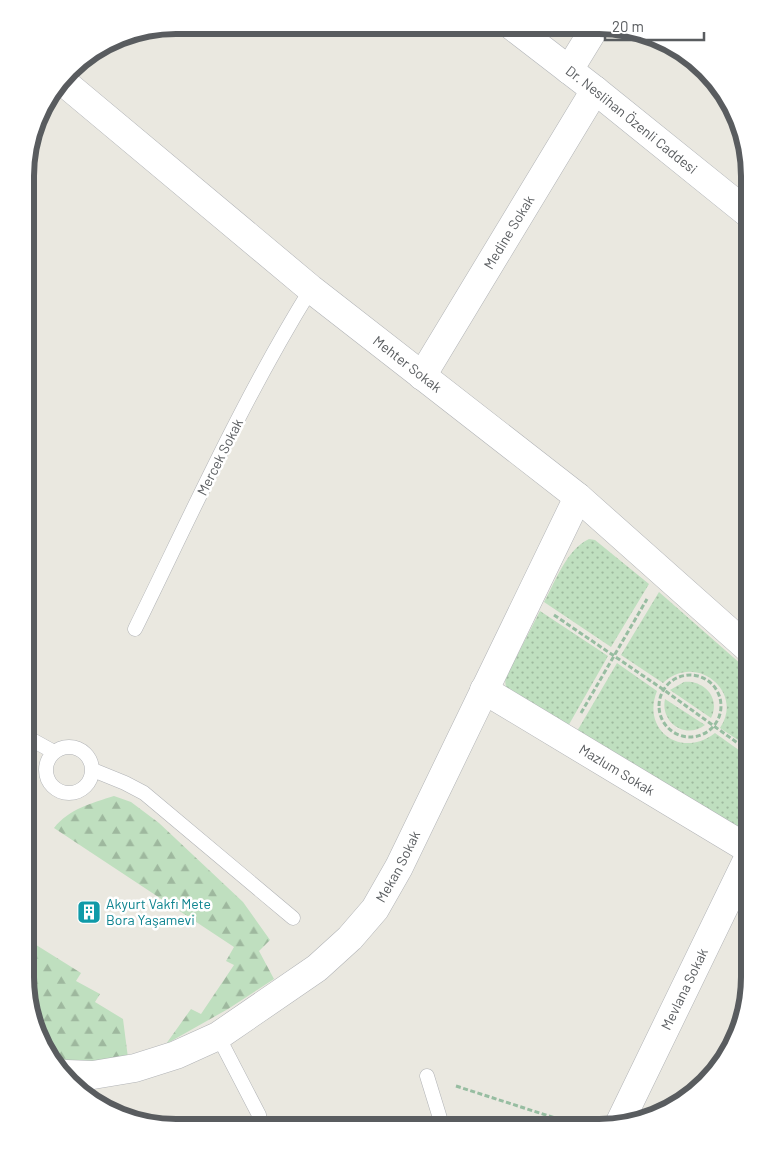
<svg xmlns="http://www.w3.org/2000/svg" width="775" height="1153" font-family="Barlow,sans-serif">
  <defs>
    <pattern id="grass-dots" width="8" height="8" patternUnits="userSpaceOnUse" patternTransform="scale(1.25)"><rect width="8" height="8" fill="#bfdfbf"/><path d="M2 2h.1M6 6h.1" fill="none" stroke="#9eb89e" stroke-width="1.8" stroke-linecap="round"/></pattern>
    <pattern id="forest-firs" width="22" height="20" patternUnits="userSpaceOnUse" patternTransform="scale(1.25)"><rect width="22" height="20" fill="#bfdfbf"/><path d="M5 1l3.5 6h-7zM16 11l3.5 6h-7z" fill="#9eb89e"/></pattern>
  </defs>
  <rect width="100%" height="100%" fill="#eae8e0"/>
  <path fill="url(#grass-dots)" d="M 589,539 L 595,540 L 649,584 L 611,647 L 544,602 C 556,581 566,550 589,539 Z
    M 659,592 L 750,672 L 750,748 L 720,728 C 745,691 695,652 663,683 L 621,655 Z
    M 540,611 L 608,656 L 567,728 L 506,688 L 505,679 Z
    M 617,663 L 657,691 C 641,731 682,759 715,733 L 750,758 L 750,814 L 741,829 L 576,733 Z
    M 684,682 C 704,680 721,698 711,718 L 670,690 Z
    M 665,699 L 705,725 C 685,740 660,722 665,699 Z"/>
  <path fill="url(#forest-firs)" d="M 114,796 L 131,802 L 159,823 L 243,902 L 270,940 L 259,951 L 274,979 L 228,1009 L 166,1044 L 191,1009 L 201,1014 L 234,965 L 226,961 L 234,947 L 54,828 C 69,809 92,803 114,796 Z
    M 25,938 L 81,973 L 76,981 L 100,994 L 95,1002 L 123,1019 L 128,1058 C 102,1061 79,1063 54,1058 L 37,1036 L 25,978 Z"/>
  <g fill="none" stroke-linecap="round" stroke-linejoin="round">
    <g stroke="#b1b3b6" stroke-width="15">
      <path id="lane" d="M 135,629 C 191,515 244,397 311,289
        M 25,736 L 54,752
        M46 770a23 23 0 1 1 46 0a23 23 0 1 1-46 0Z
        M 93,770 L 125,783 L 144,793 L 293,918
        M 218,1036 L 259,1115 L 261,1127
        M 427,1076 L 443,1128"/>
    </g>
    <g stroke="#b1b3b6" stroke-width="29">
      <g id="street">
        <path d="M 569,70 L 596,26"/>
        <path id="s1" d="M 61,80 L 311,289 L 578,497 L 750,650"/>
        <path id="s2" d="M 422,376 L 595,90"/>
        <path id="s3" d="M 484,690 L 750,850"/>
        <path id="s4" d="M 66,1074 L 93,1075 L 135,1068 L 176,1055 L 218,1036 L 317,968 L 350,938 L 375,909 L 399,867 L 578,497"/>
        <path id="s5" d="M 619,1124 L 750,854"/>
      </g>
    </g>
    <g stroke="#b2b5b9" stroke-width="29">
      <g id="secondary">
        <path id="s6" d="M 512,26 L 595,90 L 750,215"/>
      </g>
    </g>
    <path stroke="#97bda1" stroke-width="3" stroke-dasharray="5 2.5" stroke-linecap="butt" d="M 554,615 L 664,690 L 750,752
      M659 706a31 31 0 1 1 62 0a31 31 0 1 1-62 0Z
      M 581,713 L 647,599
      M 456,1086 L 586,1128"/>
    <use href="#lane" stroke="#fff" stroke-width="14"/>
    <use href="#street" stroke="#fff" stroke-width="28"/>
    <use href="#secondary" stroke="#fff" stroke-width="28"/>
  </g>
  <defs>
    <g id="building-square" transform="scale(1.25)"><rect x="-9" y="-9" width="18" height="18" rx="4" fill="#0f9aa8" stroke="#fff"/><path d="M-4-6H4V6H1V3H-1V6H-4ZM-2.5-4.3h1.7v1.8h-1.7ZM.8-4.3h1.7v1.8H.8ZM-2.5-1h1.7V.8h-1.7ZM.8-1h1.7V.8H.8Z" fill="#fff"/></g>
  </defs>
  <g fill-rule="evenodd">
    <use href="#building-square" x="89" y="912"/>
  </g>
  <g text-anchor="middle" stroke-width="5" stroke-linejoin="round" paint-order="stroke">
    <g font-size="14" fill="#595c5f" stroke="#fff">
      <text dy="5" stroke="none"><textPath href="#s6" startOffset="152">Dr. Neslihan Özenli Caddesi</textPath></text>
      <text dy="5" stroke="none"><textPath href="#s2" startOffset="168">Medine Sokak</textPath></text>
      <text dy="5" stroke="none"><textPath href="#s1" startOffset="448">Mehter Sokak</textPath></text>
      <text transform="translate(220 457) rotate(-63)" y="5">Mercek Sokak</text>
      <text dy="5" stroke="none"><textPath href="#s3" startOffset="155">Mazlum Sokak</textPath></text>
      <text dy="5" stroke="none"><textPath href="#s4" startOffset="410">Mekan Sokak</textPath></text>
      <text dy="5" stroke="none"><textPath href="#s5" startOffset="150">Mevlana Sokak</textPath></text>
    </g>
    <g font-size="14" fill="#0d838f" stroke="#fff" text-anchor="start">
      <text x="106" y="909">Akyurt Vakfı Mete<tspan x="106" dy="16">Bora Yaşamevi</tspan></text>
    </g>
  </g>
  <path d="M0 0H775V1153H0ZM176 34H599A142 142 0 0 1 741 176V977A142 142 0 0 1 599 1119H176A142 142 0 0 1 34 977V176A142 142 0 0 1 176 34Z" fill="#fff" fill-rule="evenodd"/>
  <path fill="none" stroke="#595c5f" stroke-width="6" d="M176 34H599A142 142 0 0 1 741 176V977A142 142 0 0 1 599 1119H176A142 142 0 0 1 34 977V176A142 142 0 0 1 176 34Z"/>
  <path d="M605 32v8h99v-8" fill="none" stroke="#595c5f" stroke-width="2.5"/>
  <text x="612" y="32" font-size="15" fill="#595c5f" stroke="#ffffff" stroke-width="4" paint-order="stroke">20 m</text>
</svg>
